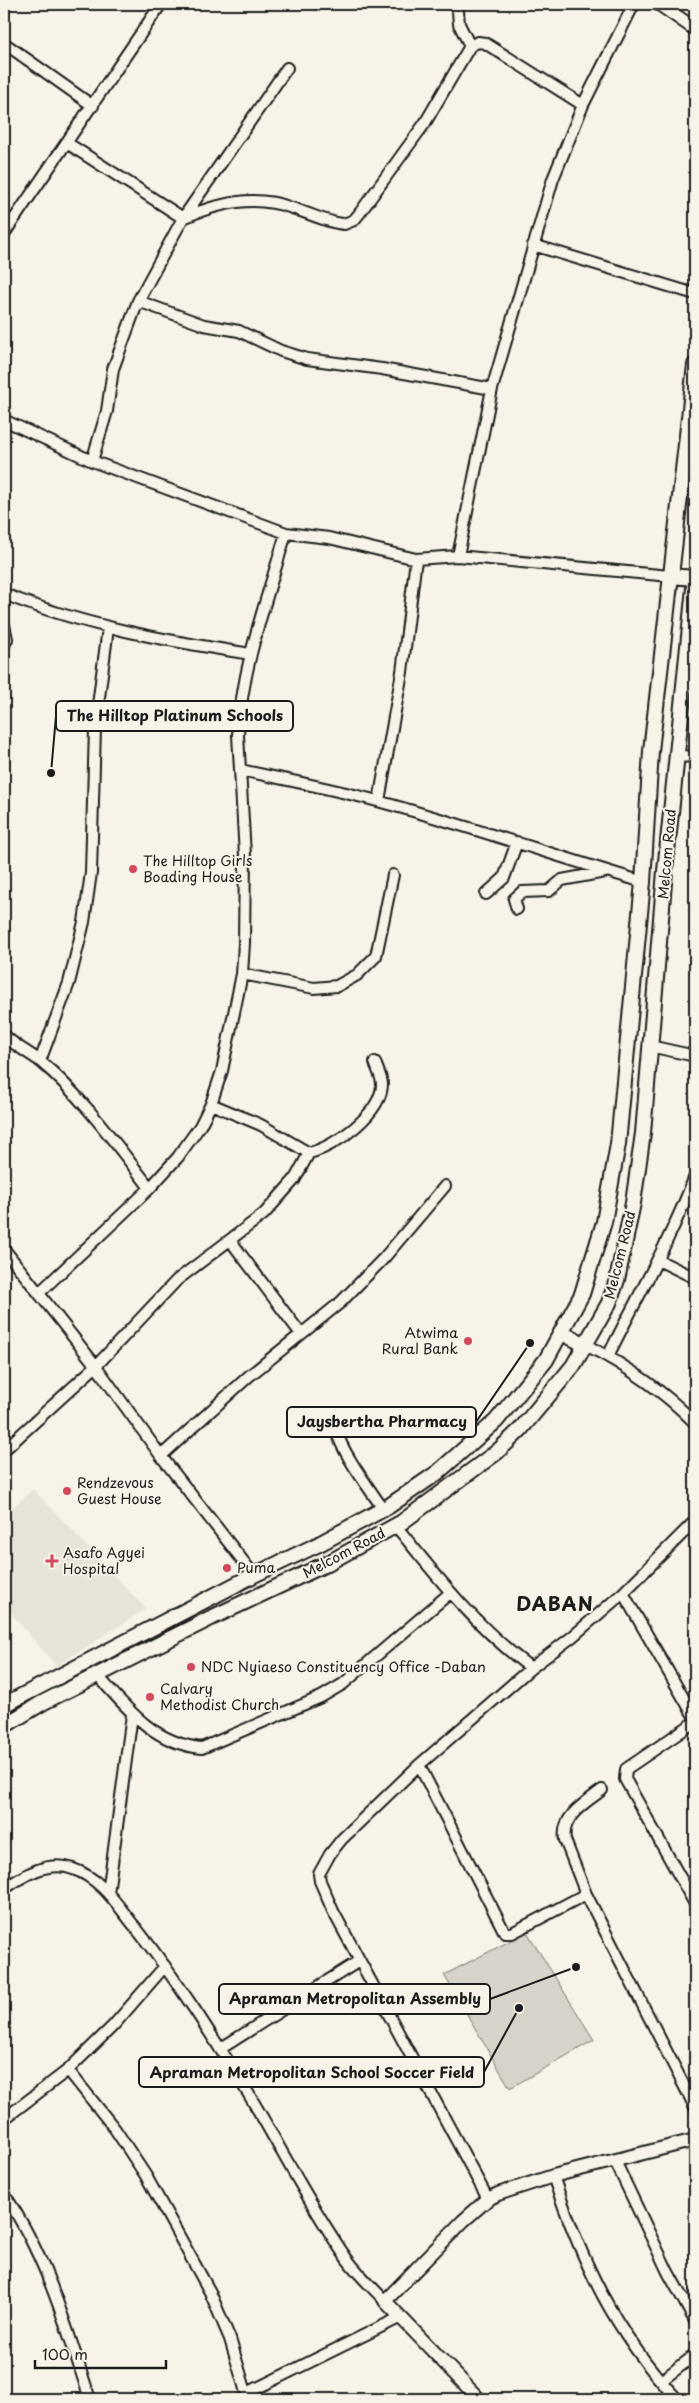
<svg xmlns="http://www.w3.org/2000/svg" width="699" height="2403" font-family="'Playpen Sans',sans-serif">
  <rect width="100%" height="100%" fill="#f7f3e8"/>
  <filter id="ink" filterUnits="userSpaceOnUse"><feTurbulence type="fractalNoise" baseFrequency=".02" numOctaves="2"/><feDisplacementMap in="SourceGraphic" scale="10" xChannelSelector="R" yChannelSelector="G"/><feConvolveMatrix kernelMatrix="1 2 1 2 8 2 1 2 1" color-interpolation-filters="sRGB"/></filter>
  <g filter="url(#ink)">
    <path fill="#e6e3d9" d="M 33,1489 L 146,1609 L 56,1666 L 4,1605 L 4,1516 Z"/>
    <path fill="#d7d3cb" stroke="#7a7874" d="M 527,1932 L 594,2040 L 510,2088 L 444,1975 Z"/>
    <g fill="none" stroke-linecap="round" stroke-linejoin="round">
      <g stroke="#1c1c1c" stroke-width="14">
        <path id="minor" d="M 454,4 L 458,11 L 459,24 L 470,46
          M 4,43 L 93,106
          M 67,143 L 183,218 C 219,203 254,194 292,208 C 309,213 327,223 344,224 L 354,220 L 359,214 L 425,123 L 470,46 L 478,42 L 485,43 L 583,105
          M 4,234 L 161,4
          M 533,245 L 695,294
          M 138,301 L 204,325 L 239,331 L 281,351 L 307,359 L 382,369 L 492,389
          M 4,420 L 92,461 L 286,533 L 329,538 L 416,559 L 458,556 L 670,576
          M 92,461 L 107,411 L 113,369 L 138,301 L 183,218 L 287,68
          M 458,556 L 492,389 L 553,179 L 583,105 L 634,4
          M 4,594 C 84,626 167,641 251,654
          M 4,625 L 7,639 L 4,645
          M 677,757 L 695,756
          M 240,770 C 287,780 334,789 381,802 C 469,826 556,856 643,882
          M 379,801 L 402,672 L 416,559
          M 486,894 L 504,878 L 517,842
          M 517,909 L 514,899 L 522,892 L 549,891 L 562,880 L 605,872
          M 242,974 L 314,988 L 337,986 L 357,975 L 376,956 L 393,875
          M 4,1035 C 16,1047 30,1053 41,1062 C 82,1096 118,1147 150,1188
          M 650,1046 L 695,1056
          M 40,1061 L 69,983 L 84,922 L 91,873 L 95,728 L 108,628
          M 211,1104 L 261,1125 L 309,1153 C 334,1148 382,1113 382,1084 C 382,1078 377,1069 375,1062
          M 230,1240 L 301,1334
          M 4,1249 L 96,1366 L 161,1456 L 254,1575
          M 658,1260 L 695,1278
          M 39,1293 L 150,1188 L 178,1157 L 200,1126 L 211,1104 L 222,1071 L 242,974 L 244,943 L 245,855 L 238,735 C 242,666 267,599 286,533
          M 586,1345 C 627,1366 663,1390 695,1423
          M 608,1356 C 638,1296 671,1239 695,1176
          M 335,1428 C 345,1458 366,1483 383,1509
          M 4,1450 L 96,1366 L 177,1280 L 264,1214 L 295,1179 L 309,1153
          M 161,1456 L 249,1376 L 341,1302 L 384,1258 L 445,1186
          M 396,1526 C 437,1577 477,1628 531,1668
          M 623,1593 L 695,1718
          M 98,1676 C 127,1709 155,1744 202,1748 L 321,1697 L 343,1684 L 450,1593
          M 695,1722 L 626,1769 L 625,1779 L 695,1904
          M 419,1765 L 505,1933 L 512,1933 L 586,1894
          M 602,1790 C 585,1803 561,1816 565,1840 L 586,1894 L 695,2107
          M 4,1889 C 24,1875 48,1860 73,1869 C 101,1878 118,1906 136,1928 C 177,1980 213,2037 248,2093 C 281,2148 310,2206 347,2259 C 358,2274 372,2287 385,2301
          M 108,1893 L 132,1715
          M 220,2049 L 359,1961
          M 68,2070 L 115,2129 L 146,2176 L 210,2292 L 230,2339 L 248,2399
          M 4,2119 L 68,2070 L 113,2026 L 165,1966
          M 615,2161 L 668,2272 L 695,2321
          M 553,2176 C 582,2262 614,2332 677,2399
          M 4,2194 C 46,2255 67,2329 90,2399
          M 488,2199 L 333,1911 L 320,1881 L 319,1874 L 330,1854 L 342,1839 L 419,1765 L 531,1668 L 572,1637 L 623,1593 L 695,1521
          M 661,2381 L 695,2355
          M 247,2393 L 401,2317"/>
      </g>
      <g stroke="#1c1c1c" stroke-width="16">
        <path id="tertiary" d="M 659,4 L 695,29
          M 479,2399 L 385,2301 L 463,2221 L 488,2199 L 498,2194 L 553,2176 L 695,2140"/>
      </g>
      <g stroke="#1c1c1c" stroke-width="18">
        <path id="secondary" d="M 670,576 L 695,578
          M 562,1333 L 586,1345
          M 4,1705 L 254,1575 L 319,1544 L 389,1506 L 437,1473 L 496,1421 L 546,1360 L 582,1294 L 604,1222 L 618,1144 L 643,882 L 651,751 L 695,365
          M 4,1726 L 42,1703 L 213,1617 L 328,1563 L 402,1522 L 497,1452 L 520,1430 L 573,1366 L 609,1303 L 617,1280 L 633,1203 L 643,1133 L 665,871 L 695,578"/>
      </g>
      <use href="#minor" stroke="#f7f3e8" stroke-width="10"/>
      <use href="#tertiary" stroke="#f7f3e8" stroke-width="12"/>
      <use href="#secondary" stroke="#f7f3e8" stroke-width="14"/>
    </g>
  </g>
  <g fill="#d1495b" stroke="#f7f3e8" stroke-width="2">
    <circle cx="133" cy="869" r="5"/>
    <circle cx="468" cy="1341" r="5"/>
    <circle cx="67" cy="1491" r="5"/>
    <path d="M49.5 1553.5h5v5h5v5h-5v5h-5v-5h-5v-5h5z"/>
    <circle cx="227" cy="1568" r="5"/>
    <circle cx="191" cy="1667" r="5"/>
    <circle cx="150" cy="1697" r="5"/>
  </g>
  <g text-anchor="middle" stroke-width="4" stroke-linejoin="round" paint-order="stroke">
    <g font-size="14" fill="#1c1c1c" stroke="#f7f3e8">
      <text transform="translate(667 854) rotate(-85)" y="5">Melcom Road</text>
      <text transform="translate(620 1255) rotate(-76)" y="5">Melcom Road</text>
      <text transform="translate(344 1553) rotate(-28)" y="5">Melcom Road</text>
    </g>
    <g font-size="14" fill="#1c1c1c" stroke="#f7f3e8" text-anchor="start">
      <text x="143" y="866">The Hilltop Girls<tspan x="143" dy="16">Boading House</tspan></text>
      <text x="458" y="1338" text-anchor="end">Atwima<tspan x="458" dy="16">Rural Bank</tspan></text>
      <text x="77" y="1488">Rendzevous<tspan x="77" dy="16">Guest House</tspan></text>
      <text x="63" y="1558">Asafo Agyei<tspan x="63" dy="16">Hospital</tspan></text>
      <text x="237" y="1573">Puma</text>
      <text x="201" y="1672">NDC Nyiaeso Constituency Office -Daban</text>
      <text x="160" y="1694">Calvary<tspan x="160" dy="16">Methodist Church</tspan></text>
    </g>
    <g font-size="19" font-weight="bold" letter-spacing="1" fill="#1c1c1c" stroke="#f7f3e8">
      <text x="555" y="1611">DABAN</text>
    </g>
  </g>
  <path fill="none" stroke="#1c1c1c" stroke-width="2" d="M51 773L56 716M530 1343L476 1422M576 1967L490 1999M519 2008L484 2072"/>
  <g fill="#1c1c1c" stroke="#f7f3e8" stroke-width="2">
    <circle cx="51" cy="773" r="5"/>
    <circle cx="530" cy="1343" r="5"/>
    <circle cx="576" cy="1967" r="5"/>
    <circle cx="519" cy="2008" r="5"/>
  </g>
  <g fill="#f7f3e8" stroke="#1c1c1c" stroke-width="2">
    <rect x="56" y="701" width="237" height="30" rx="5"/>
    <rect x="287" y="1407" width="189" height="30" rx="5"/>
    <rect x="219" y="1984" width="271" height="30" rx="5"/>
    <rect x="139" y="2057" width="345" height="30" rx="5"/>
  </g>
  <g font-size="15" text-anchor="middle" font-weight="bold" fill="#1c1c1c">
    <text x="175" y="721">The Hilltop Platinum Schools</text>
    <text x="382" y="1427">Jaysbertha Pharmacy</text>
    <text x="355" y="2004">Apraman Metropolitan Assembly</text>
    <text x="312" y="2078">Apraman Metropolitan School Soccer Field</text>
  </g>
  <rect width="699" height="2403" fill="none" stroke="#f7f3e8" stroke-width="20"/>
  <rect x="10" y="10" width="679" height="2383" fill="none" stroke="#1c1c1c" stroke-width="2" filter="url(#ink)"/>
  <path d="M35 2360v8h131v-8" fill="none" stroke="#1c1c1c" stroke-width="2.5"/>
  <text x="42" y="2360" font-size="15" fill="#1c1c1c" stroke="#f7f3e8" stroke-width="4" paint-order="stroke">100 m</text>
</svg>
